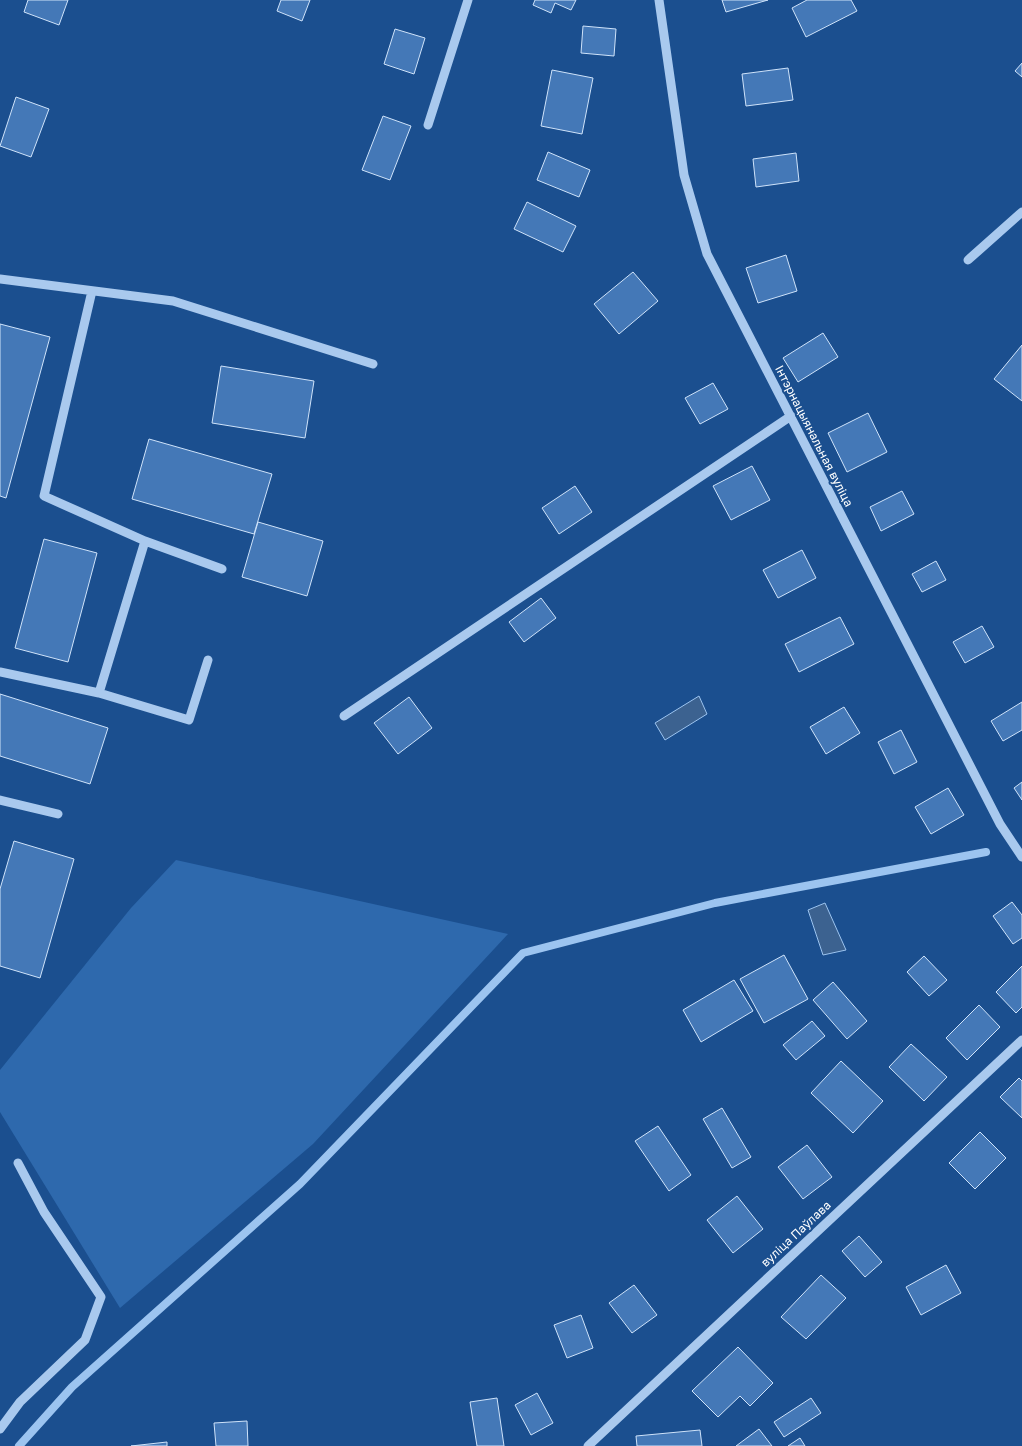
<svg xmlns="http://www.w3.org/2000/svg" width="1022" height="1446" font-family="'Golos Text',sans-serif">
  <rect width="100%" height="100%" fill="#1b4f8f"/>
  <path fill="#2e69ad" d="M 176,860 L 508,934 L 313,1144 L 120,1308 L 0,1112 L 0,1070 L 131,908 Z"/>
  <path fill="#3c6290" stroke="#9cc4f0" d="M 699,696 L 707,714 L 665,740 L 655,723 Z
    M 825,903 L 846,950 L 823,955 L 808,910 Z"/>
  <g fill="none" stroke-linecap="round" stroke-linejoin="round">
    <path stroke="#9cc4f0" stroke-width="8" d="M 19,1446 L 72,1387 L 300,1184 L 523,953 L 715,903 L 986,852"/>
  </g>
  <path fill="#4478b7" stroke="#cfe3fa" d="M 28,0 L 68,0 L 59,25 L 24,12 Z
    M 281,0 L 310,0 L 302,21 L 277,11 Z
    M 535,0 L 576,0 L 571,10 L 555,3 L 551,13 L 533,5 Z
    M 722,0 L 768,0 L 726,12 Z
    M 807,0 L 851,0 L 857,11 L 806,37 L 792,8 Z
    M 583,26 L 616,29 L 614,56 L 581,53 Z
    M 395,29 L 425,38 L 414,74 L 384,64 Z
    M 1022,63 L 1022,77 L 1015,71 Z
    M 788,68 L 793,100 L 746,106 L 742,74 Z
    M 552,70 L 593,78 L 582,134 L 541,126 Z
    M 16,97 L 49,109 L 31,157 L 0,146 Z
    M 383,116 L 411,126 L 390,180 L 362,170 Z
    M 548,152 L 590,170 L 579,197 L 537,180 Z
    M 796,153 L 799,181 L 756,187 L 753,159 Z
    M 527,202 L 576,226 L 563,252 L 514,229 Z
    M 786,255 L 797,291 L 758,303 L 746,268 Z
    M 633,272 L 658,301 L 619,334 L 594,304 Z
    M 0,324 L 50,337 L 6,498 L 0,496 Z
    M 823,333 L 838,357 L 798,382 L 783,358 Z
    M 1022,345 L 1022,401 L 994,379 Z
    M 221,366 L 314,381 L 305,438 L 212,423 Z
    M 713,383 L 728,409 L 700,424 L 685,398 Z
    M 868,413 L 887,452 L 847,472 L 828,433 Z
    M 149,439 L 272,474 L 254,534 L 132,499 Z
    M 752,466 L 770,500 L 731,520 L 713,486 Z
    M 575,486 L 592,512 L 559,534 L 542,508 Z
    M 902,491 L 914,514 L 881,531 L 870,507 Z
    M 258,522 L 323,541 L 307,596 L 242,577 Z
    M 44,539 L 97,553 L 68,662 L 15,648 Z
    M 802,550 L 816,578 L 778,598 L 763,570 Z
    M 936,561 L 946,580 L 922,592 L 912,574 Z
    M 541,598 L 556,618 L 524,642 L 509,622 Z
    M 840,617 L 854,644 L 799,672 L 785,644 Z
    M 982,626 L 994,647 L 965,663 L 953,642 Z
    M 0,694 L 108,728 L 90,784 L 0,756 Z
    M 409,697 L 432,728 L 398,754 L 374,723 Z
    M 1022,702 L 1022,730 L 1003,741 L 991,721 Z
    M 844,707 L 860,733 L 826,754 L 810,727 Z
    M 901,730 L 917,762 L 894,774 L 878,742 Z
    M 1022,782 L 1022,800 L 1014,788 Z
    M 948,788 L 964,815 L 931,834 L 915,807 Z
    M 14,841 L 74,859 L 40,978 L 0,966 L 0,889 Z
    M 1012,902 L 1022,915 L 1022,938 L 1013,944 L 993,916 Z
    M 784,955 L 808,999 L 764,1023 L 740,979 Z
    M 924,956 L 947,980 L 929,996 L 907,972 Z
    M 1022,966 L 1022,1007 L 1016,1013 L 996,992 Z
    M 734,980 L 753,1011 L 701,1042 L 683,1010 Z
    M 833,982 L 867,1021 L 847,1039 L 813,1000 Z
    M 979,1005 L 1000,1027 L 967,1060 L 946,1038 Z
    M 812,1021 L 825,1036 L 796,1060 L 783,1045 Z
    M 911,1044 L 947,1077 L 924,1101 L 889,1067 Z
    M 841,1061 L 883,1101 L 853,1133 L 811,1093 Z
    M 1019,1078 L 1022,1081 L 1022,1118 L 1000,1097 Z
    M 722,1108 L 751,1157 L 732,1168 L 703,1119 Z
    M 658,1126 L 691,1175 L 669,1191 L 635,1141 Z
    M 980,1132 L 1006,1158 L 975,1189 L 949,1163 Z
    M 807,1145 L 832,1177 L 803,1199 L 778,1167 Z
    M 737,1196 L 763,1229 L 733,1253 L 707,1220 Z
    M 859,1236 L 882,1262 L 865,1277 L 842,1251 Z
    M 946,1265 L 961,1293 L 921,1315 L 906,1287 Z
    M 821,1275 L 846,1298 L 806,1339 L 781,1317 Z
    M 634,1285 L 657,1315 L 632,1333 L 609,1303 Z
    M 581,1315 L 593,1348 L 567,1358 L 554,1325 Z
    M 738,1347 L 773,1383 L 750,1406 L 740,1396 L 718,1417 L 692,1391 Z
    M 537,1393 L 553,1423 L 531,1435 L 515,1405 Z
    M 497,1398 L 504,1446 L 477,1446 L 470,1402 Z
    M 811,1398 L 821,1413 L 784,1437 L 774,1422 Z
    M 247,1421 L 248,1446 L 216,1446 L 214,1423 Z
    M 759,1429 L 772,1446 L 736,1446 Z
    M 700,1430 L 702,1446 L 637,1446 L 636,1436 Z
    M 800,1438 L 805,1446 L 788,1446 Z
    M 167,1442 L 167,1446 L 131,1446 Z"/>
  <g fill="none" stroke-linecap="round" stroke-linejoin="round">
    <path stroke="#a9c9ee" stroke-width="9" d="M 659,0 L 684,175 L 707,254 L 1000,824 L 1022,857
      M 428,125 L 468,0
      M 968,260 L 1022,212
      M 0,279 L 173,301 L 373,364
      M 145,541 L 222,569
      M 0,672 L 99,693 L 145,541 L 44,496 L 92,291
      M 99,693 L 189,720 L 208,660
      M 344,716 L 791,416
      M 0,800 L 58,814
      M 0,1429 L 20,1402 L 85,1340 L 101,1297 L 44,1212 L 18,1163
      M 588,1446 L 1022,1040"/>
  </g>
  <g text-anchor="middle" stroke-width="4" stroke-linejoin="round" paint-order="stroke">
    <g font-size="12" fill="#fff" stroke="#1b4f8f">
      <text transform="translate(814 436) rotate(63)" y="4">Інтэрнацыянальная вуліца</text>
      <text transform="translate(796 1234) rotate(-43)" y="4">вуліца Паўлава</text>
    </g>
  </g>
</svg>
